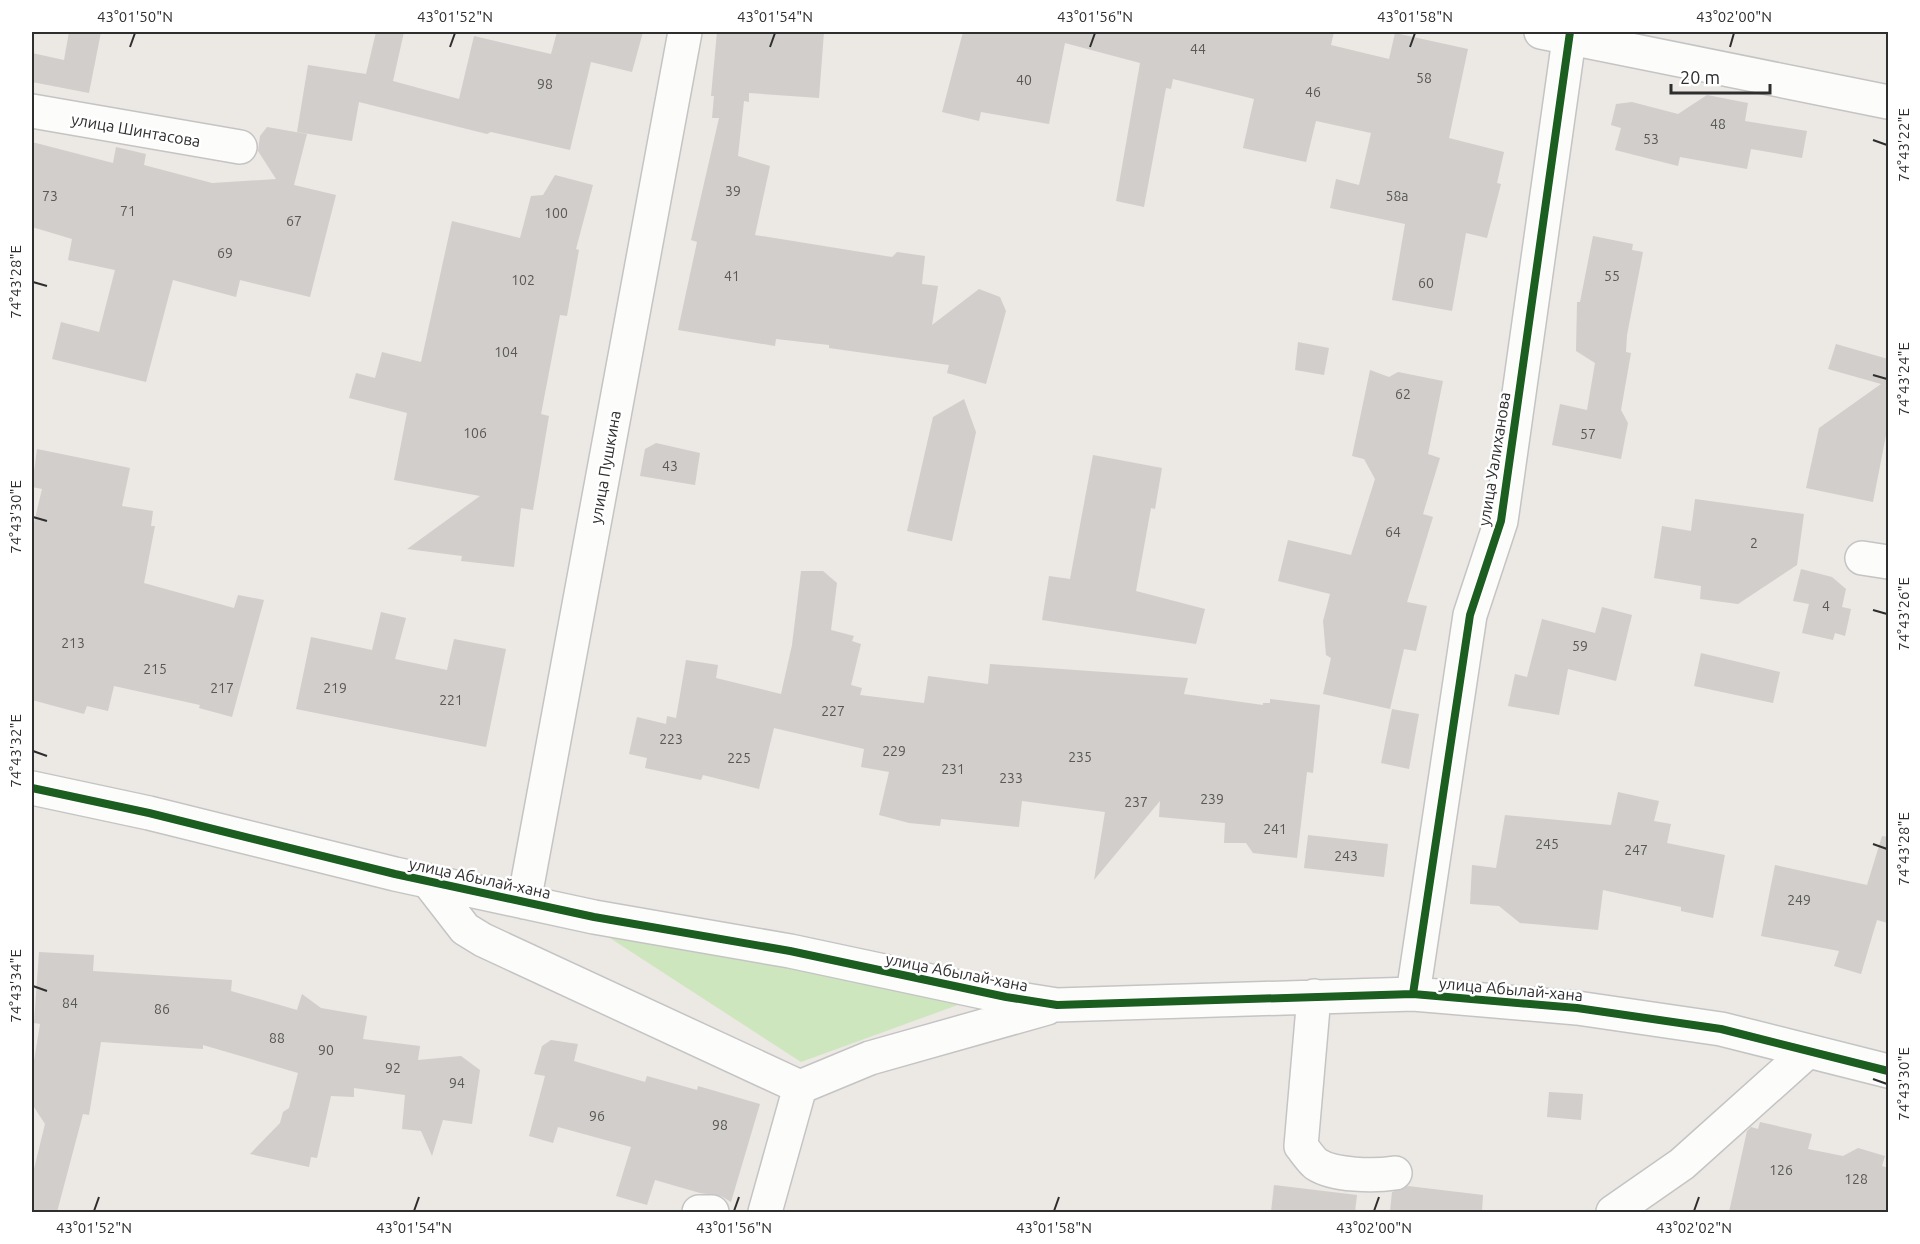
<svg xmlns="http://www.w3.org/2000/svg" width="1920" height="1244" font-family="Ubuntu,sans-serif">
  <rect width="100%" height="100%" fill="#ece8e4"/>
  <path fill="#cee6be" d="M 596,929 L 966,1002 L 801,1062 Z"/>
  <path fill="#d1cecb" d="M 69,32 L 101,32 L 89,93 L 32,82 L 32,53 L 64,60 Z
    M 376,32 L 404,32 L 393,81 L 459,99 L 474,36 L 551,54 L 557,32 L 643,32 L 632,72 L 591,62 L 570,150 L 491,132 L 487,134 L 359,102 L 352,141 L 297,132 L 308,65 L 366,74 Z
    M 717,32 L 824,32 L 819,98 L 749,93 L 749,102 L 744,101 L 738,156 L 770,166 L 755,235 L 892,257 L 897,252 L 925,256 L 922,284 L 938,286 L 932,325 L 979,289 L 1000,297 L 1006,311 L 986,384 L 947,373 L 949,365 L 829,348 L 829,345 L 776,339 L 775,346 L 678,330 L 697,242 L 691,240 L 719,118 L 712,118 L 714,96 L 711,96 Z
    M 963,32 L 1334,32 L 1331,45 L 1389,59 L 1395,33 L 1468,49 L 1449,138 L 1504,152 L 1497,183 L 1501,184 L 1487,238 L 1466,233 L 1452,311 L 1392,300 L 1405,224 L 1330,208 L 1336,179 L 1359,185 L 1371,133 L 1316,121 L 1306,162 L 1243,148 L 1254,99 L 1173,79 L 1171,89 L 1166,88 L 1144,207 L 1116,201 L 1140,63 L 1065,43 L 1049,124 L 981,112 L 979,121 L 942,112 Z
    M 1707,95 L 1748,103 L 1745,121 L 1807,131 L 1802,158 L 1751,149 L 1747,169 L 1680,157 L 1678,166 L 1615,150 L 1621,128 L 1611,125 L 1616,104 L 1632,102 L 1678,114 Z
    M 267,127 L 307,134 L 294,185 L 336,195 L 310,297 L 240,280 L 236,297 L 173,280 L 146,382 L 52,359 L 61,322 L 99,332 L 115,270 L 68,260 L 72,239 L 32,227 L 32,142 L 113,163 L 116,147 L 146,154 L 144,165 L 212,183 L 276,179 L 258,151 L 260,136 Z
    M 555,175 L 593,185 L 576,249 L 579,250 L 567,316 L 560,315 L 541,414 L 549,416 L 533,510 L 521,508 L 514,567 L 461,561 L 462,556 L 407,549 L 480,496 L 394,480 L 407,413 L 349,398 L 356,373 L 375,378 L 382,352 L 421,362 L 452,221 L 520,238 L 531,196 L 543,195 Z
    M 1593,236 L 1633,244 L 1632,250 L 1643,252 L 1627,335 L 1626,352 L 1631,353 L 1621,410 L 1628,423 L 1621,459 L 1552,445 L 1560,404 L 1587,410 L 1595,363 L 1576,351 L 1577,302 L 1580,302 Z
    M 1298,342 L 1329,348 L 1324,375 L 1295,370 Z
    M 1836,344 L 1888,359 L 1888,425 L 1873,502 L 1806,488 L 1819,428 L 1881,384 L 1828,369 Z
    M 1370,370 L 1389,377 L 1398,372 L 1443,381 L 1428,454 L 1440,458 L 1423,514 L 1433,517 L 1407,602 L 1427,606 L 1416,651 L 1404,649 L 1390,709 L 1323,694 L 1331,658 L 1326,655 L 1323,621 L 1330,594 L 1278,581 L 1288,540 L 1351,555 L 1375,479 L 1364,459 L 1352,456 Z
    M 964,399 L 976,432 L 952,541 L 907,531 L 933,417 Z
    M 656,443 L 700,453 L 695,485 L 640,476 L 645,449 Z
    M 37,449 L 130,468 L 122,506 L 153,511 L 151,526 L 155,526 L 144,583 L 234,608 L 238,595 L 264,600 L 232,717 L 199,708 L 200,705 L 114,686 L 108,711 L 87,706 L 84,714 L 32,700 L 32,531 L 42,489 L 32,487 Z
    M 1093,455 L 1162,468 L 1155,509 L 1151,508 L 1136,591 L 1205,609 L 1196,644 L 1042,620 L 1049,576 L 1070,579 Z
    M 1695,499 L 1804,514 L 1797,565 L 1738,604 L 1700,599 L 1701,586 L 1654,578 L 1662,526 L 1691,531 Z
    M 1801,569 L 1832,577 L 1846,589 L 1842,607 L 1851,609 L 1845,636 L 1835,633 L 1833,640 L 1802,633 L 1809,604 L 1793,601 Z
    M 801,571 L 823,571 L 837,583 L 831,630 L 854,636 L 852,641 L 861,644 L 851,685 L 862,688 L 860,695 L 924,703 L 928,676 L 988,684 L 990,664 L 1188,678 L 1184,694 L 1263,705 L 1263,703 L 1270,703 L 1270,699 L 1320,705 L 1313,773 L 1307,772 L 1297,858 L 1253,853 L 1246,843 L 1224,843 L 1225,823 L 1159,817 L 1160,801 L 1094,880 L 1105,812 L 1022,801 L 1019,827 L 941,819 L 940,826 L 909,823 L 879,815 L 889,772 L 861,767 L 864,749 L 774,728 L 759,789 L 703,775 L 701,780 L 645,768 L 647,758 L 629,754 L 637,717 L 666,724 L 667,716 L 676,718 L 686,660 L 718,665 L 716,678 L 781,694 L 792,645 Z
    M 1602,607 L 1632,615 L 1616,681 L 1568,669 L 1559,715 L 1508,706 L 1515,674 L 1527,677 L 1542,619 L 1595,633 Z
    M 381,612 L 406,618 L 395,659 L 447,670 L 454,639 L 506,649 L 486,747 L 296,709 L 311,637 L 372,650 Z
    M 1701,653 L 1780,672 L 1773,703 L 1694,686 Z
    M 1392,709 L 1419,714 L 1409,769 L 1381,763 Z
    M 1618,792 L 1659,801 L 1654,821 L 1671,824 L 1667,843 L 1725,855 L 1713,918 L 1681,911 L 1681,907 L 1603,890 L 1598,930 L 1520,923 L 1499,906 L 1470,904 L 1472,865 L 1496,868 L 1505,815 L 1611,825 Z
    M 1308,835 L 1388,844 L 1384,877 L 1304,868 Z
    M 1882,836 L 1888,837 L 1888,923 L 1877,920 L 1861,974 L 1834,966 L 1839,951 L 1761,936 L 1775,865 L 1867,885 Z
    M 39,952 L 94,955 L 93,971 L 232,980 L 231,991 L 297,1010 L 302,994 L 321,1008 L 367,1016 L 363,1039 L 420,1046 L 418,1060 L 461,1056 L 480,1070 L 472,1124 L 443,1120 L 432,1156 L 421,1131 L 402,1129 L 405,1095 L 354,1088 L 354,1097 L 331,1096 L 317,1158 L 311,1157 L 309,1167 L 250,1154 L 280,1123 L 283,1112 L 289,1108 L 298,1073 L 203,1045 L 203,1049 L 101,1042 L 89,1115 L 83,1114 L 57,1212 L 32,1212 L 32,1177 L 45,1124 L 32,1104 L 32,1073 L 40,1024 L 34,1023 Z
    M 551,1040 L 578,1044 L 574,1061 L 645,1082 L 647,1076 L 697,1090 L 698,1086 L 760,1104 L 731,1202 L 721,1196 L 700,1193 L 655,1180 L 647,1205 L 616,1196 L 631,1147 L 558,1127 L 553,1143 L 529,1136 L 545,1076 L 534,1074 L 542,1046 Z
    M 1549,1092 L 1583,1094 L 1581,1120 L 1547,1117 Z
    M 1760,1122 L 1812,1134 L 1808,1149 L 1843,1156 L 1858,1148 L 1885,1156 L 1882,1166 L 1888,1168 L 1888,1212 L 1729,1212 L 1747,1131 L 1751,1127 L 1758,1129 Z
    M 1274,1185 L 1357,1195 L 1355,1212 L 1271,1212 Z
    M 1408,1186 L 1483,1195 L 1482,1212 L 1390,1212 L 1392,1192 Z"/>
  <g fill="none" stroke-linecap="round" stroke-linejoin="round">
    <g stroke="#c5c4c5" stroke-width="36">
      <path id="street" d="M 1541,32 L 1888,102
        M 32,111 L 240,147
        M 1862,558 L 1888,562
        M 32,788 L 149,813 L 395,874 L 594,917 L 790,951 L 1006,997 L 1057,1005 L 1413,994 L 1577,1008 L 1721,1029 L 1888,1071
        M 427,880 L 465,929 L 483,940 L 800,1087 L 870,1058 L 1047,1008
        M 524,902 L 685,32
        M 1413,994 L 1470,615 L 1501,521 L 1570,32
        M 1314,996 L 1301,1146 C 1305,1151 1311,1160 1316,1164 C 1334,1176 1375,1176 1395,1173
        M 699,1212 L 712,1212
        M 765,1212 L 800,1087
        M 1613,1212 L 1682,1164 L 1807,1052"/>
    </g>
    <use href="#street" stroke="#fcfcfb" stroke-width="33"/>
    <g stroke="#fff" stroke-width="11">
      <path id="cycleway" d="M 32,788 L 149,813 L 395,874 L 594,917 L 790,951 L 1006,997 L 1057,1005 L 1413,994 L 1577,1008 L 1721,1029 L 1888,1071
        M 1413,994 L 1470,615 L 1501,521 L 1570,32"/>
    </g>
    <use href="#cycleway" stroke="#1b5e20" stroke-width="8"/>
  </g>
  <path fill="none" stroke="#2e2e2e" stroke-width="2" d="M 130,47 L 135,33M 450,47 L 455,33M 770,47 L 775,33M 1090,47 L 1095,33M 1410,47 L 1415,33M 1730,47 L 1734,33M 1873,140 L 1887,145M 33,282 L 47,286M 1873,375 L 1887,379M 33,517 L 47,521M 1873,610 L 1887,614M 33,751 L 47,756M 1873,844 L 1887,849M 33,986 L 47,991M 1873,1079 L 1887,1084M 94,1211 L 99,1197M 414,1211 L 419,1197M 734,1211 L 739,1197M 1054,1211 L 1059,1197M 1374,1211 L 1379,1197M 1694,1211 L 1699,1197"/>
  <g text-anchor="middle" stroke-width="5" stroke-linejoin="round" paint-order="stroke">
    <g font-size="14" fill="#585857">
      <text x="1198" y="54">44</text>
      <text x="1424" y="83">58</text>
      <text x="1024" y="85">40</text>
      <text x="545" y="89">98</text>
      <text x="1313" y="97">46</text>
      <text x="1718" y="129">48</text>
      <text x="1651" y="144">53</text>
      <text x="733" y="196">39</text>
      <text x="50" y="201">73</text>
      <text x="1397" y="201">58а</text>
      <text x="128" y="216">71</text>
      <text x="556" y="218">100</text>
      <text x="294" y="226">67</text>
      <text x="225" y="258">69</text>
      <text x="732" y="281">41</text>
      <text x="1612" y="281">55</text>
      <text x="523" y="285">102</text>
      <text x="1426" y="288">60</text>
      <text x="506" y="357">104</text>
      <text x="1403" y="399">62</text>
      <text x="475" y="438">106</text>
      <text x="1588" y="439">57</text>
      <text x="670" y="471">43</text>
      <text x="1393" y="537">64</text>
      <text x="1754" y="548">2</text>
      <text x="1826" y="611">4</text>
      <text x="73" y="648">213</text>
      <text x="1580" y="651">59</text>
      <text x="155" y="674">215</text>
      <text x="222" y="693">217</text>
      <text x="335" y="693">219</text>
      <text x="451" y="705">221</text>
      <text x="833" y="716">227</text>
      <text x="671" y="744">223</text>
      <text x="894" y="756">229</text>
      <text x="1080" y="762">235</text>
      <text x="739" y="763">225</text>
      <text x="953" y="774">231</text>
      <text x="1011" y="783">233</text>
      <text x="1212" y="804">239</text>
      <text x="1136" y="807">237</text>
      <text x="1275" y="834">241</text>
      <text x="1547" y="849">245</text>
      <text x="1636" y="855">247</text>
      <text x="1346" y="861">243</text>
      <text x="1799" y="905">249</text>
      <text x="70" y="1008">84</text>
      <text x="162" y="1014">86</text>
      <text x="277" y="1043">88</text>
      <text x="326" y="1055">90</text>
      <text x="393" y="1073">92</text>
      <text x="457" y="1088">94</text>
      <text x="597" y="1121">96</text>
      <text x="720" y="1130">98</text>
      <text x="1781" y="1175">126</text>
      <text x="1856" y="1184">128</text>
    </g>
    <g font-size="16" fill="#2e2e2e" stroke="#fff">
      <text transform="translate(136 130) rotate(10)" y="6">улица Шинтасова</text>
      <text transform="translate(1494 459) rotate(-81)" y="6">улица Уалиханова</text>
      <text transform="translate(605 467) rotate(-80)" y="6">улица Пушкина</text>
      <text transform="translate(480 878) rotate(12)" y="6">улица Абылай-хана</text>
      <text transform="translate(957 972) rotate(11)" y="6">улица Абылай-хана</text>
      <text transform="translate(1511 989) rotate(5)" y="6">улица Абылай-хана</text>
    </g>
  </g>
  <rect width="1920" height="1244" fill="none" stroke="#ffffff" stroke-width="66"/>
  <path d="M1671 84v9h99v-9" fill="none" stroke="#2e2e2e" stroke-width="3"/>
  <text x="1680" y="84" font-size="18" fill="#2e2e2e" stroke="#ffffff" stroke-width="4.5" paint-order="stroke">20 m</text>
  <rect x="33" y="33" width="1854" height="1178" fill="none" stroke="#2e2e2e" stroke-width="2"/>
  <g font-size="15" text-anchor="middle" fill="#2e2e2e">
    <text x="135" y="22">43°01'50"N</text>
    <text x="455" y="22">43°01'52"N</text>
    <text x="775" y="22">43°01'54"N</text>
    <text x="1095" y="22">43°01'56"N</text>
    <text x="1415" y="22">43°01'58"N</text>
    <text x="1734" y="22">43°02'00"N</text>
    <text transform="translate(1904 145) rotate(-90)" y="5">74°43'22"E</text>
    <text transform="translate(16 282) rotate(-90)" y="5">74°43'28"E</text>
    <text transform="translate(1904 379) rotate(-90)" y="5">74°43'24"E</text>
    <text transform="translate(16 517) rotate(-90)" y="5">74°43'30"E</text>
    <text transform="translate(1904 614) rotate(-90)" y="5">74°43'26"E</text>
    <text transform="translate(16 751) rotate(-90)" y="5">74°43'32"E</text>
    <text transform="translate(1904 849) rotate(-90)" y="5">74°43'28"E</text>
    <text transform="translate(16 986) rotate(-90)" y="5">74°43'34"E</text>
    <text transform="translate(1904 1084) rotate(-90)" y="5">74°43'30"E</text>
    <text x="94" y="1233">43°01'52"N</text>
    <text x="414" y="1233">43°01'54"N</text>
    <text x="734" y="1233">43°01'56"N</text>
    <text x="1054" y="1233">43°01'58"N</text>
    <text x="1374" y="1233">43°02'00"N</text>
    <text x="1694" y="1233">43°02'02"N</text>
  </g>
</svg>
